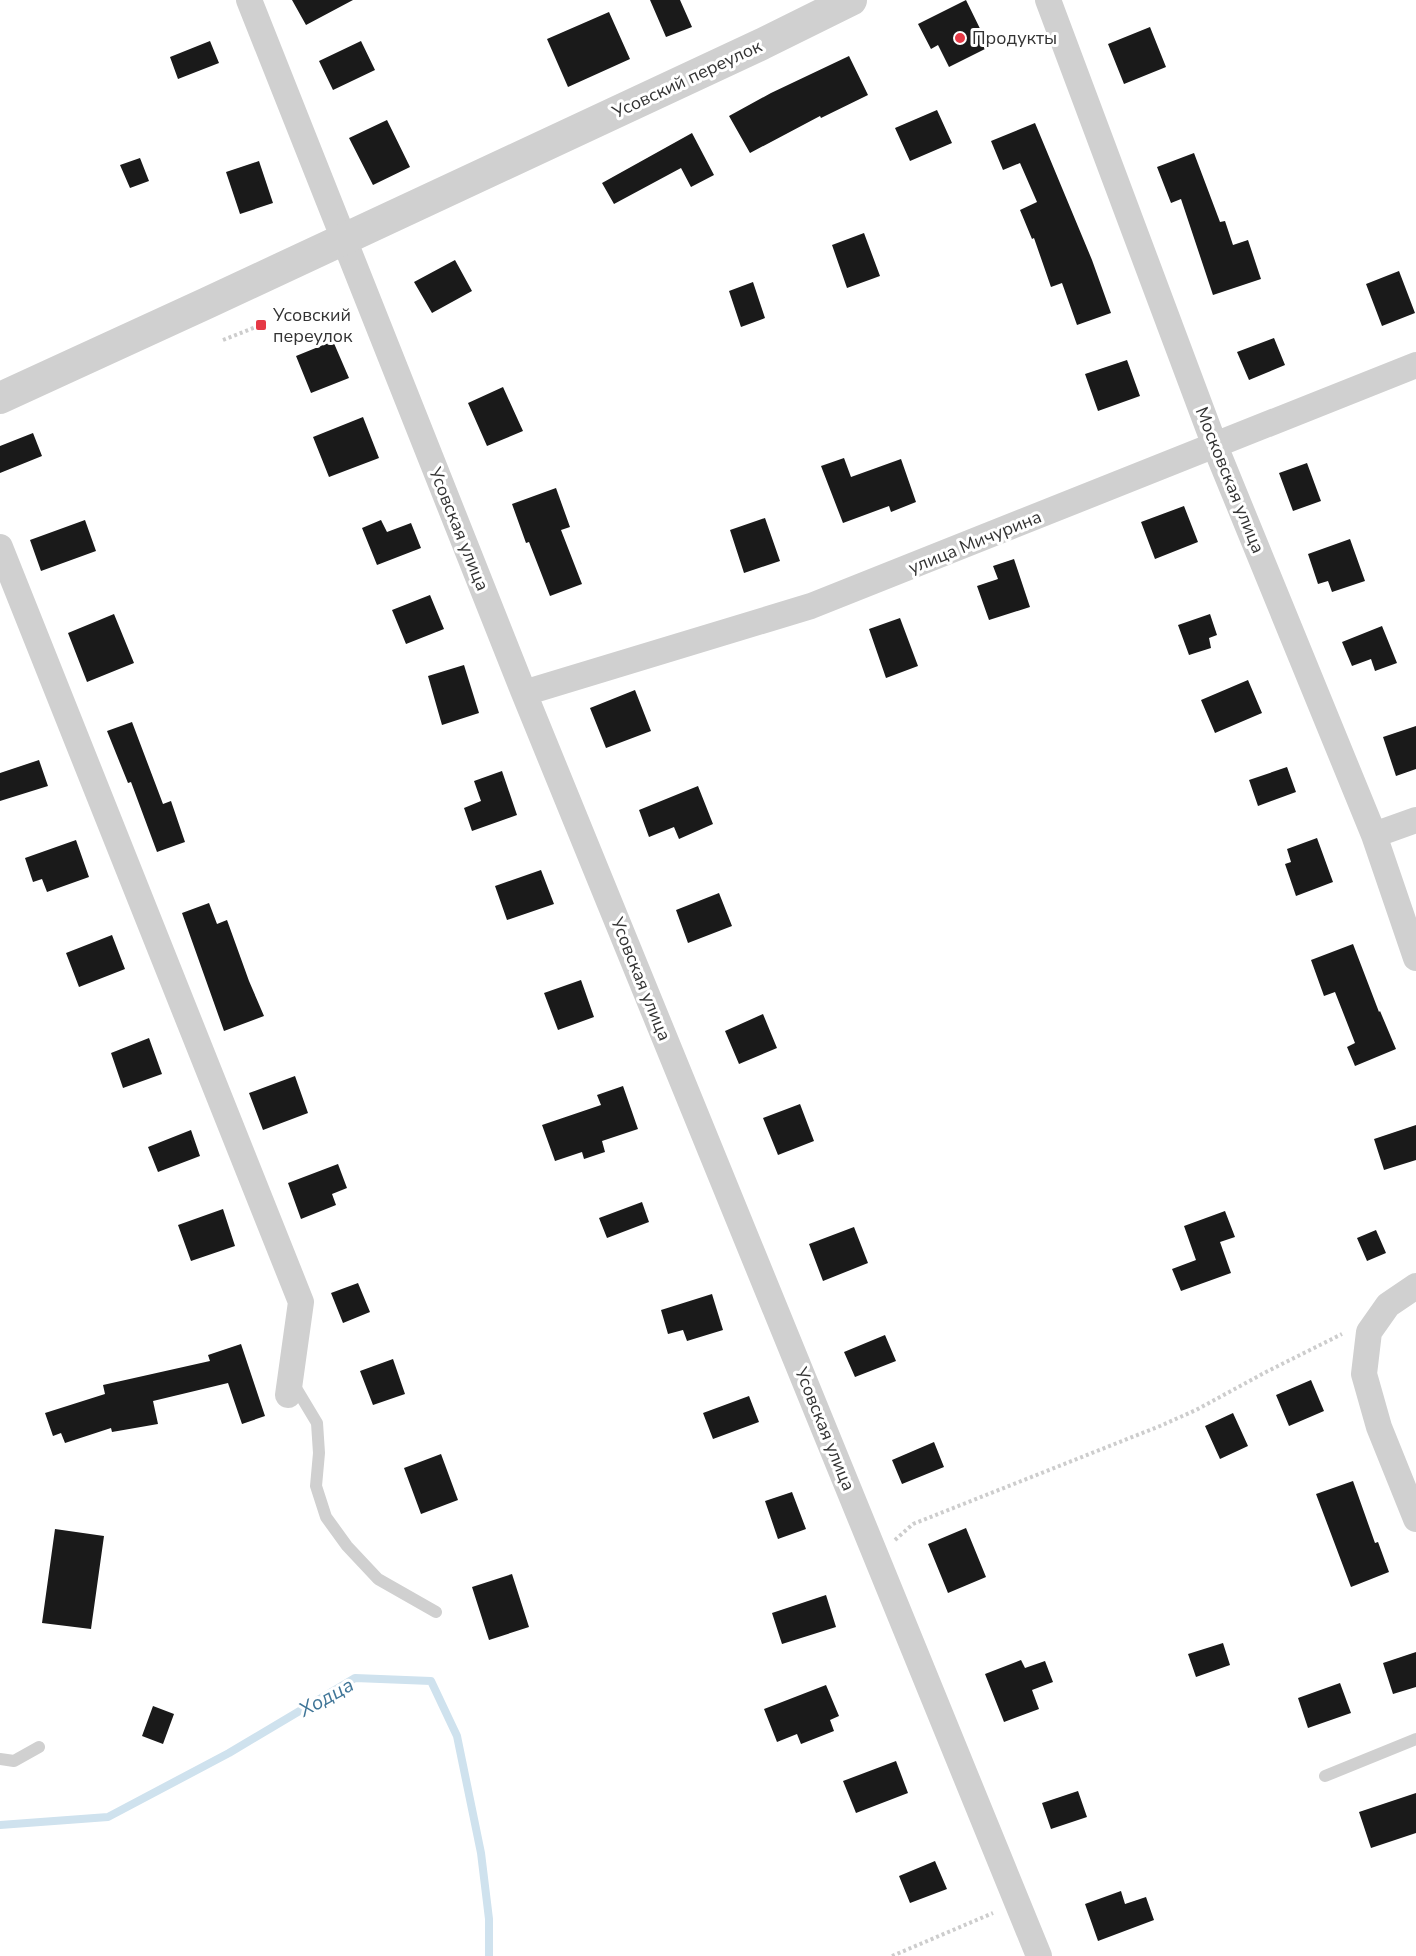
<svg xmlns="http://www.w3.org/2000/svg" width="1416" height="1956" font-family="'Nunito Sans',sans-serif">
  <rect width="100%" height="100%" fill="#fff"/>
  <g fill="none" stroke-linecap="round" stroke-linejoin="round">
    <path stroke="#cfe2ee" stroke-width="8" d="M 0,1825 L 108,1817 L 229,1753 L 355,1678 L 431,1681 L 457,1736 L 481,1853 L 489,1919 L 489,1956"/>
  </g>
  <path fill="#1a1a1a" d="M 292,0 L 353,0 L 306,25 Z
    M 650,0 L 680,0 L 692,27 L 666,37 Z
    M 966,0 L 989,47 L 949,67 L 938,45 L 931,49 L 918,24 Z
    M 609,12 L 630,59 L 568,87 L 547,39 Z
    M 1150,27 L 1166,67 L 1124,84 L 1108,44 Z
    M 210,41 L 219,63 L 178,79 L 170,57 Z
    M 361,41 L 375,70 L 333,90 L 319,61 Z
    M 849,56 L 868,95 L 821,118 L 820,116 L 750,153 L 729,116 L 771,93 Z
    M 937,110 L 952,143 L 910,161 L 895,128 Z
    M 387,120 L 410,167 L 373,185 L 349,138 Z
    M 1035,123 L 1092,260 L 1111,313 L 1077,325 L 1062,283 L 1051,287 L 1034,238 L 1032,239 L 1020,210 L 1037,202 L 1020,163 L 1003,170 L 991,141 Z
    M 692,133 L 714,175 L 691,187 L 681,168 L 614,204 L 602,183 Z
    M 1194,153 L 1220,222 L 1225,221 L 1233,245 L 1248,240 L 1261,279 L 1213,295 L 1181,199 L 1171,203 L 1157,167 Z
    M 140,158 L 149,181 L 130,188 L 120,165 Z
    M 259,161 L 273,203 L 240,214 L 226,172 Z
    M 864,233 L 880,276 L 847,288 L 832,245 Z
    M 455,260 L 472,291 L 432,313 L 414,282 Z
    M 1399,271 L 1415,313 L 1382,326 L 1366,284 Z
    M 753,282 L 765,318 L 741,327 L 729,291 Z
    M 1274,338 L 1285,365 L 1249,380 L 1237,352 Z
    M 333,341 L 349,378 L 311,393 L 296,356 Z
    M 1127,360 L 1140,396 L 1098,411 L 1085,374 Z
    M 503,387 L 523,431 L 487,446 L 468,403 Z
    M 363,417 L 379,458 L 329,477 L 313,437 Z
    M 33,433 L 42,456 L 0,473 L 0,446 Z
    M 844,458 L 851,477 L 901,459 L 916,502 L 891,512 L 889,506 L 843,523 L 821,466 Z
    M 1307,463 L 1321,501 L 1293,511 L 1279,473 Z
    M 556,488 L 570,527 L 561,530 L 582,584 L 550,596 L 529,542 L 526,543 L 512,504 Z
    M 1184,506 L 1198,542 L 1155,559 L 1141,522 Z
    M 765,518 L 780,561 L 744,573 L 730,530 Z
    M 85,520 L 96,551 L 41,571 L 30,540 Z
    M 381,520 L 387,532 L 411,523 L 421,548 L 377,565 L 362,528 Z
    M 1350,539 L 1365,581 L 1332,592 L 1328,581 L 1318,584 L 1308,554 Z
    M 1014,559 L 1030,607 L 989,620 L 977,586 L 998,579 L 993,566 Z
    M 430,595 L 444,629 L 406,644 L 392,610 Z
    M 114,614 L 134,663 L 87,682 L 68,633 Z
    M 1210,614 L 1217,635 L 1209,638 L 1211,648 L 1189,655 L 1178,625 Z
    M 900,618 L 918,666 L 886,678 L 869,629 Z
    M 1382,626 L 1397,663 L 1375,671 L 1371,659 L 1352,666 L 1342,642 Z
    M 464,665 L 479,713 L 442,725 L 428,676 Z
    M 1248,680 L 1262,713 L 1215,733 L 1201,700 Z
    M 635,690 L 651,731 L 606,748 L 590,708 Z
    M 132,722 L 163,804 L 171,801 L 185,842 L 157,852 L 131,782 L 128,783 L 107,731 Z
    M 1416,726 L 1416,769 L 1396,776 L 1383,737 Z
    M 39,760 L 48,786 L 0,801 L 0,773 Z
    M 1287,767 L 1296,792 L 1258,806 L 1249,780 Z
    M 502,771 L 517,815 L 472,831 L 464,808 L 481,801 L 474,781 Z
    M 698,786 L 713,824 L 679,839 L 674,827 L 649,837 L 639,810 Z
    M 1317,838 L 1333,882 L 1296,896 L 1285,864 L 1291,862 L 1287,849 Z
    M 76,840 L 89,877 L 47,892 L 42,879 L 33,882 L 25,858 Z
    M 541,870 L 554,904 L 507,920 L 495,886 Z
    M 719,893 L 732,926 L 688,943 L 676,910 Z
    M 209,903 L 217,924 L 227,920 L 249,981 L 264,1016 L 224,1031 L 182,913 Z
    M 112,935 L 125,969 L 79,987 L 66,953 Z
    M 1353,944 L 1379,1012 L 1380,1011 L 1396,1049 L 1355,1066 L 1347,1047 L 1355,1043 L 1335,992 L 1324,996 L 1311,960 Z
    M 581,980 L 594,1017 L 558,1030 L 544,993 Z
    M 763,1014 L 777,1048 L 739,1064 L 725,1031 Z
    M 149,1038 L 162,1074 L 123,1088 L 111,1053 Z
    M 295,1076 L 308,1113 L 263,1130 L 249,1093 Z
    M 623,1086 L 638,1129 L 602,1141 L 605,1152 L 584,1159 L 582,1152 L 555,1161 L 542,1125 L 601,1105 L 597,1095 Z
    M 800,1104 L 814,1141 L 778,1155 L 763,1118 Z
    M 1416,1125 L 1416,1160 L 1384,1170 L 1374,1139 Z
    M 191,1130 L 200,1156 L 158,1172 L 148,1147 Z
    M 338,1164 L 347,1188 L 332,1194 L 336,1205 L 301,1219 L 288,1183 Z
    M 642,1202 L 649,1222 L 607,1238 L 599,1218 Z
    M 223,1209 L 235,1246 L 191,1261 L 178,1225 Z
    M 1225,1211 L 1235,1237 L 1220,1242 L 1231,1273 L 1181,1291 L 1172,1269 L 1196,1260 L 1184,1226 Z
    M 854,1227 L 868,1263 L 823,1281 L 809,1244 Z
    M 1376,1230 L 1386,1253 L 1367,1261 L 1357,1238 Z
    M 358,1283 L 370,1312 L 343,1323 L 331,1293 Z
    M 712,1294 L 723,1330 L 687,1341 L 683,1330 L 668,1334 L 661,1310 Z
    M 885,1335 L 896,1361 L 855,1377 L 844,1352 Z
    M 241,1344 L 265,1416 L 242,1424 L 228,1383 L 153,1401 L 158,1424 L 112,1432 L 111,1428 L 65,1443 L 61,1433 L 53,1436 L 45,1413 L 105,1394 L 103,1385 L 210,1361 L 208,1355 Z
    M 393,1359 L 405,1394 L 373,1405 L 360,1371 Z
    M 1311,1380 L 1324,1411 L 1289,1426 L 1276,1395 Z
    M 749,1396 L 759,1422 L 713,1439 L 703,1413 Z
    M 1233,1413 L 1248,1446 L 1220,1459 L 1205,1426 Z
    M 934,1442 L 944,1467 L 902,1484 L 892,1460 Z
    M 441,1454 L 458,1500 L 421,1514 L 404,1468 Z
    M 1353,1481 L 1375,1543 L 1378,1542 L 1389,1572 L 1351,1587 L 1316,1494 Z
    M 792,1492 L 806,1529 L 778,1539 L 765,1501 Z
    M 966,1528 L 986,1577 L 948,1593 L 928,1544 Z
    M 55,1529 L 104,1536 L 91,1629 L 42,1623 Z
    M 512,1574 L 529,1627 L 489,1640 L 472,1587 Z
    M 826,1595 L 836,1627 L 782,1644 L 772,1613 Z
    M 1223,1643 L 1230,1665 L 1196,1677 L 1188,1654 Z
    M 1416,1652 L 1416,1687 L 1393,1694 L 1383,1663 Z
    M 1021,1660 L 1025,1668 L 1045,1661 L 1053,1682 L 1032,1690 L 1039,1709 L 1004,1722 L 985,1674 Z
    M 1340,1683 L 1351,1713 L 1308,1728 L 1298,1698 Z
    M 826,1685 L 839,1716 L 830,1720 L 834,1731 L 801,1744 L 797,1734 L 777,1742 L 764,1709 Z
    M 153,1706 L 174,1714 L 163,1744 L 142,1736 Z
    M 896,1761 L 908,1793 L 856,1813 L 843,1781 Z
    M 1078,1791 L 1087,1817 L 1051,1829 L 1042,1803 Z
    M 1416,1793 L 1416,1833 L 1371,1848 L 1359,1812 Z
    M 935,1861 L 947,1889 L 910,1903 L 899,1876 Z
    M 1121,1891 L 1125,1904 L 1146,1897 L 1154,1920 L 1098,1941 L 1085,1904 Z"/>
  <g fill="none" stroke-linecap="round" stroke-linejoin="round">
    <path stroke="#cdcdcd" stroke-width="4" stroke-dasharray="3 3" stroke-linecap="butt" d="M 223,340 L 261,325
      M 895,1540 L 913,1524 L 1160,1426 L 1196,1410 L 1266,1372 L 1342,1334
      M 892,1956 L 993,1913"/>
    <path stroke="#d0d0d0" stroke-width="12" d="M 293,1383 L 317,1423 L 319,1453 L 316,1486 L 326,1517 L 347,1546 L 378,1579 L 436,1612
      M 0,1759 L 14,1761 L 39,1747
      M 1325,1776 L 1416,1739"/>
    <path stroke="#d0d0d0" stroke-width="26" d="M 249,0 L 524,693 L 1039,1956
      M 1048,0 L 1215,446 L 1374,835 L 1416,958
      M 0,547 L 301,1302 L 288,1395
      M 524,693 L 811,606 L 1416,365
      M 1374,835 L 1416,820
      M 1416,1286 L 1388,1305 L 1369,1332 L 1364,1374 L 1379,1427 L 1416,1519"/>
    <path stroke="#d0d0d0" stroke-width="32" d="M 0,398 L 207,303 L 762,44 L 851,0"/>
  </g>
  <g fill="#e63946" stroke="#fff" stroke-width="2">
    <circle cx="960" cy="38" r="6"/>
    <rect x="255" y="319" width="12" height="12" rx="3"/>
  </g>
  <g text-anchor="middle" stroke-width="6" stroke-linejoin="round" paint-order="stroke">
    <g font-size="18" fill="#333" stroke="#fff" text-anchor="start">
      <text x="972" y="44">Продукты</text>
      <text x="273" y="321">Усовский<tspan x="273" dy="21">переулок</tspan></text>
    </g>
    <g font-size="18" fill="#333" stroke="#fff">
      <text transform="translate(687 79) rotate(-25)" y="6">Усовский переулок</text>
      <text transform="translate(1230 480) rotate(68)" y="6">Московская улица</text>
      <text transform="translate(459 529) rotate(68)" y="6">Усовская улица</text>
      <text transform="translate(975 542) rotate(-22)" y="6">улица Мичурина</text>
      <text transform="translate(641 979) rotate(68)" y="6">Усовская улица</text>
      <text transform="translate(825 1429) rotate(68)" y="6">Усовская улица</text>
    </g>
    <g font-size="20" font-style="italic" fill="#3f7597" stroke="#fff">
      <text transform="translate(326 1697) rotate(-29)" y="7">Ходца</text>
    </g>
  </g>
</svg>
